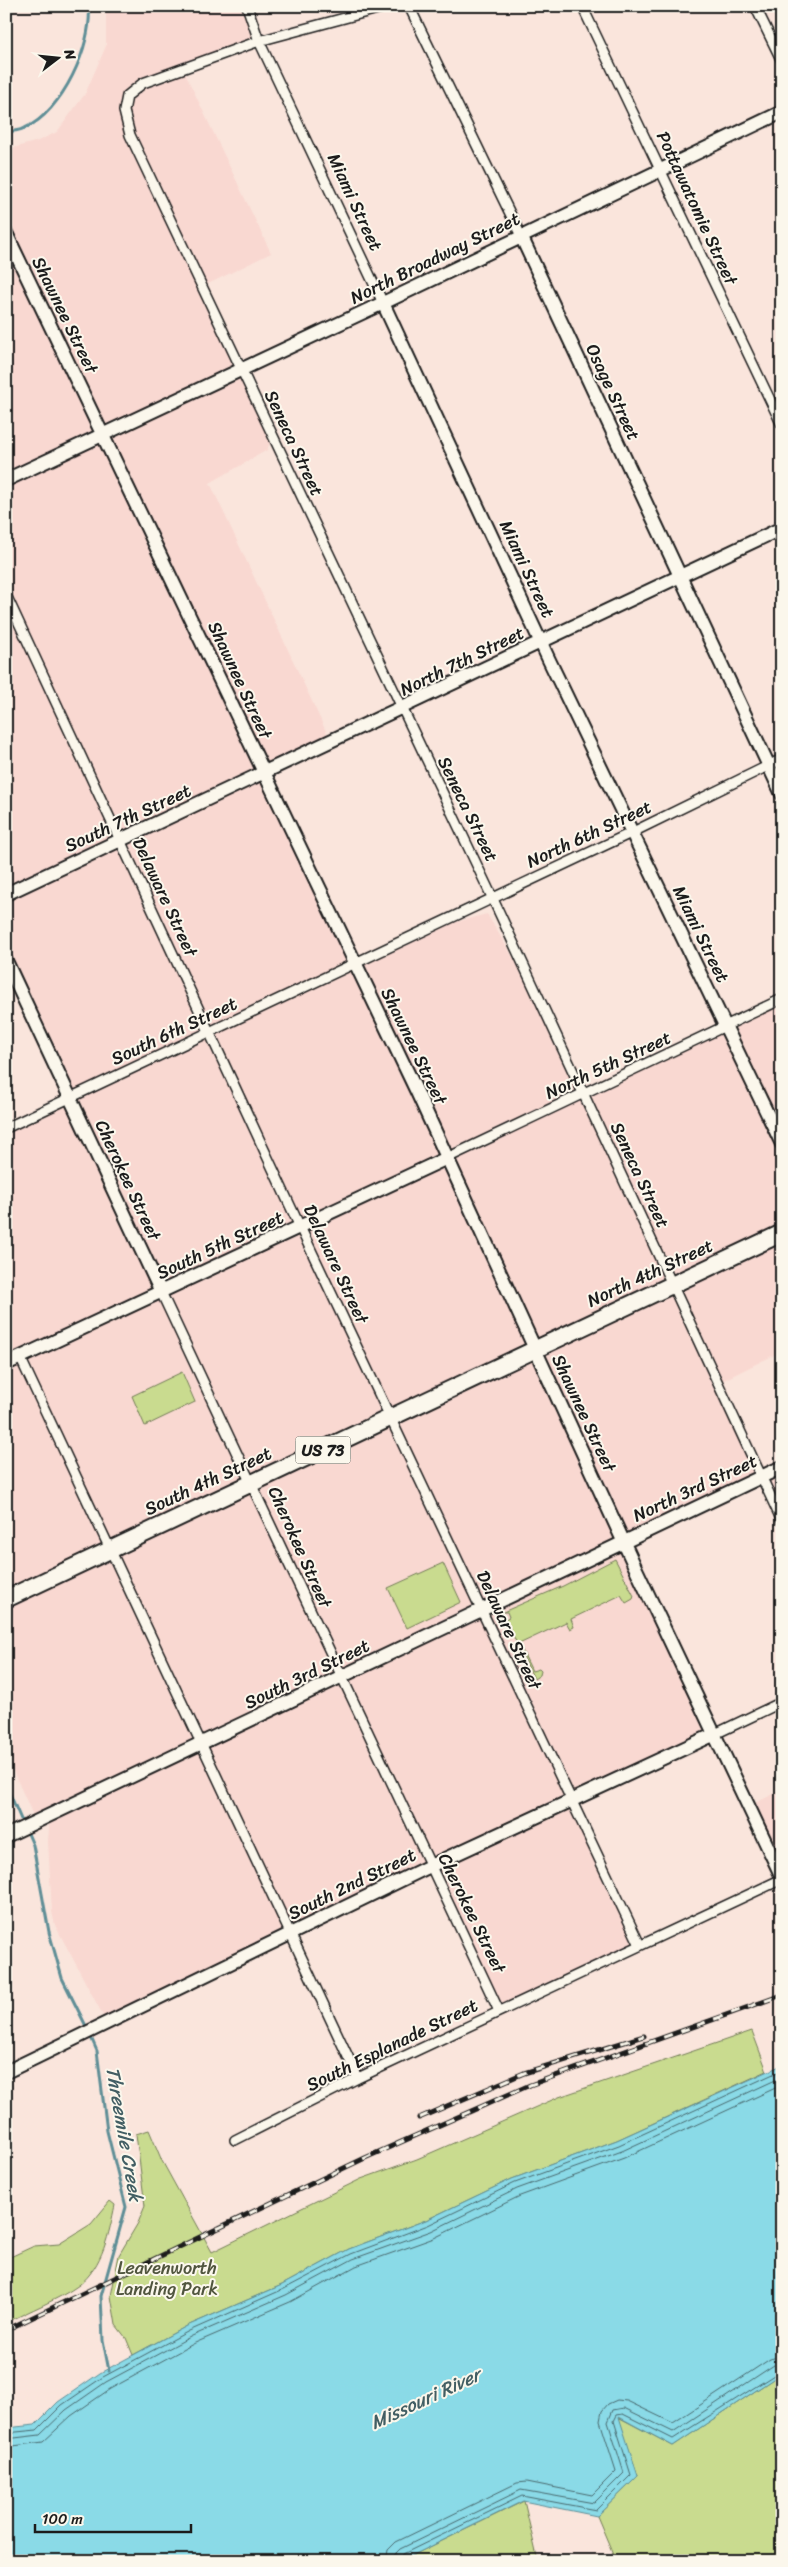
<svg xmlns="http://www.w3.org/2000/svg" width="788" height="2567" font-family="Sriracha,sans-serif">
  <rect width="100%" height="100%" fill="#fae5dc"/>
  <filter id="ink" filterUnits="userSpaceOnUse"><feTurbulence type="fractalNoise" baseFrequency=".02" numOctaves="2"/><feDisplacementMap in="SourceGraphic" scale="10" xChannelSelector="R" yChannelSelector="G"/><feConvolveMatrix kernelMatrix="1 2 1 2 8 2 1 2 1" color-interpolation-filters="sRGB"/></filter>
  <g filter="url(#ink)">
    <path fill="#f9d8d1" d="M 106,6 L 247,6 L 259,41 L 183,69 L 271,253 L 202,287 L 273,435 L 267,450 L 210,483 L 331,742 L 266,774 L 355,963 L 422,931 L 487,914 L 538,999 L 584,1095 L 782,999 L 782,1351 L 718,1383 L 761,1477 L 782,1467 L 782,1521 L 761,1478 L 623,1541 L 715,1734 L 572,1801 L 640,1945 L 499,2011 L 430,1866 L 107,2023 L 55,1925 L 52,1912 L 48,1841 L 50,1816 L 36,1822 L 6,1755 L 6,1129 L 70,1099 L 6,962 L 6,150 L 38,141 L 57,132 L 85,94 L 106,46 Z
      M 782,1790 L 782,1877 L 749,1806 Z"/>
    <path fill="#c9db8f" stroke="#727c56" d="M 182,1372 L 195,1402 L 145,1426 L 132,1396 Z
      M 615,1559 L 634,1596 L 633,1599 L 626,1603 L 621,1595 L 571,1619 L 574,1627 L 570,1629 L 566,1622 L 519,1644 L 532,1671 L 539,1669 L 541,1671 L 540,1675 L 534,1679 L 505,1619 L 509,1617 L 507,1612 L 503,1612 L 563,1586 Z
      M 443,1563 L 461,1602 L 407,1628 L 388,1588 Z
      M 752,2031 L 767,2071 L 617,2140 L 512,2179 L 426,2220 L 349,2249 L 282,2285 L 187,2326 L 133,2355 L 126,2338 L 116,2325 L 111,2296 L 119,2255 L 138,2223 L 145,2206 L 136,2134 L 149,2130 L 162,2161 L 212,2252 L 361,2179 L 417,2159 L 559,2097 Z
      M 110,2201 L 115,2205 C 109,2233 103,2266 79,2285 C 60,2299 28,2311 6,2323 L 6,2259 L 34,2246 L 59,2244 L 91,2224 Z
      M 782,2373 L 782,2561 L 616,2561 L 597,2516 L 638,2476 L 618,2417 L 673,2446 Z
      M 524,2501 L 538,2561 L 401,2561 Z"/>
    <path fill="#8adae7" stroke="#5e8e96" d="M 782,2065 L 782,2373 L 673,2446 L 619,2417 L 638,2476 L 597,2516 L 523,2501 L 401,2561 L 6,2561 L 6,2428 L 35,2425 L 58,2402 L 100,2373 L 187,2326 L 282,2285 L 349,2249 L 426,2220 L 512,2179 L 617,2140 Z"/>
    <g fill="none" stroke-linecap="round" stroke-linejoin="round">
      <path stroke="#48686d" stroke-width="1" d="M 6,2433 L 37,2430 L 62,2405 L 103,2377 L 189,2331 L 284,2289 L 351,2254 L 428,2225 L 515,2183 L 619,2145 L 782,2070
        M 6,2439 L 40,2435 L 66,2410 L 106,2382 L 192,2336 L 286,2295 L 353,2259 L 431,2231 L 517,2189 L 622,2151 L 782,2077
        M 6,2447 L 43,2442 L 71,2416 L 110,2389 L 195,2343 L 290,2302 L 356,2266 L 434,2238 L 520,2196 L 624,2158 L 782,2085
        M 386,2561 L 388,2550 L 396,2542 L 517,2483 L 527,2482 L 592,2495 L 616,2471 L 600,2421 L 602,2411 L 608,2404 L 617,2400 L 627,2401 L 673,2423 L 770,2359 L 782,2356
        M 394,2561 L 395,2554 L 400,2549 L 521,2490 L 594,2503 L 624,2473 L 608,2422 L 613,2410 L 624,2408 L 673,2432 L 774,2365 L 782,2363
        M 400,2561 L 403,2554 L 522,2496 L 596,2510 L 631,2475 L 614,2421 L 617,2415 L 623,2414 L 673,2439 L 782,2370"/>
      <path stroke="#5e8e96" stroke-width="3" d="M 6,132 C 12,131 20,131 25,128 C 62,112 93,45 89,6
        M 6,1785 L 23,1824
        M 26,1829 L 33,1845 L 49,1932 L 62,1978 L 88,2030
        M 90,2035 L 97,2051 L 107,2131 L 126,2207 L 101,2296 L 103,2340 L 109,2371"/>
      <g stroke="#1c1c1c" stroke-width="12">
        <path id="street" d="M 247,6 L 259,41 L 383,303
          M 389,6 L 259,41 L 143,83 L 127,96 L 124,111 L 130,135 L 492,897 L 782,1521
          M 409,6 L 521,236
          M 582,6 L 782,425
          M 755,6 L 782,61
          M 6,595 L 300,1227 L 640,1945
          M 6,1128 L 633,832 L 782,759
          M 447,1158 L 782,999
          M 161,1292 C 273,1532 385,1772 499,2011
          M 20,1357 L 358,2078
          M 715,1734 L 782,1702
          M 235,2140 L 358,2078 L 782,1879"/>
      </g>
      <g stroke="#1c1c1c" stroke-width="16">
        <path id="secondary" d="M 6,233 L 417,1092 L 636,1569 L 782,1877
          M 521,236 L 782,794
          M 383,303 L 549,660 L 782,1144
          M 6,480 L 383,303 L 782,112
          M 6,894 L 782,528
          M 6,961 L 161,1292
          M 6,1364 L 447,1158
          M 6,1836 L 782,1467
          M 6,2072 L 430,1866 L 715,1734"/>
      </g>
      <g stroke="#1c1c1c" stroke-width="20">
        <path id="highway" d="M 6,1599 L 782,1233"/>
      </g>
      <use href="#street" stroke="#fbf7ec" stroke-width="9"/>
      <use href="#secondary" stroke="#fbf7ec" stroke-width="12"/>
      <use href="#highway" stroke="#fbf7ec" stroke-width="16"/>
      <g stroke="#1c1c1c" stroke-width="5">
        <path id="rail" d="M 419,2118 L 524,2073 L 644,2036
          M 6,2330 L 365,2158 L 530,2085 L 782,1995"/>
      </g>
      <use href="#rail" stroke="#fbf7ec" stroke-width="3" stroke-dasharray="9" stroke-linecap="butt"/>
    </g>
  </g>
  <g text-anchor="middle" stroke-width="4" stroke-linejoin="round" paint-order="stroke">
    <rect fill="#fbf7ec" stroke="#5f5e5a" stroke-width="1" x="295.5" y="1436.5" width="55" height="27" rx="4"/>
    <g font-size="16" font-weight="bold" fill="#1c1c1c">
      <text x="323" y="1456">US 73</text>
    </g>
    <g font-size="18" fill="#1c1c1c" stroke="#fbf7ec">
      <text transform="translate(355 202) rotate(65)" y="6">Miami Street</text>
      <text transform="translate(697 208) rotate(65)" y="6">Pottawatomie Street</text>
      <text transform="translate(435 258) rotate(-26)" y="6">North Broadway Street</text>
      <text transform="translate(65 315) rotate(64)" y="6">Shawnee Street</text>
      <text transform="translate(613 392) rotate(65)" y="6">Osage Street</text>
      <text transform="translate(294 443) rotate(65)" y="6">Seneca Street</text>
      <text transform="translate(527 569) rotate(65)" y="6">Miami Street</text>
      <text transform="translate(462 661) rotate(-26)" y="6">North 7th Street</text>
      <text transform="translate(240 680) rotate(65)" y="6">Shawnee Street</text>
      <text transform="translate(468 809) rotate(64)" y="6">Seneca Street</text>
      <text transform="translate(128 818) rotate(-25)" y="6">South 7th Street</text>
      <text transform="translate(589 834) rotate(-25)" y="6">North 6th Street</text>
      <text transform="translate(165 897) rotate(65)" y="6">Delaware Street</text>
      <text transform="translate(701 934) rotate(64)" y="6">Miami Street</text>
      <text transform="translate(174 1031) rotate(-25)" y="6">South 6th Street</text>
      <text transform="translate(414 1046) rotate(64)" y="6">Shawnee Street</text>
      <text transform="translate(608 1065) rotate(-25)" y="6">North 5th Street</text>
      <text transform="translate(640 1175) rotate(65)" y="6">Seneca Street</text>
      <text transform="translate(128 1180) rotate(65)" y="6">Cherokee Street</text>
      <text transform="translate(220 1245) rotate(-25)" y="6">South 5th Street</text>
      <text transform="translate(336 1264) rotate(65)" y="6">Delaware Street</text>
      <text transform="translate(650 1273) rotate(-25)" y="6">North 4th Street</text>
      <text transform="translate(584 1413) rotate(65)" y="6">Shawnee Street</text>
      <text transform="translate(208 1481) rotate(-25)" y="6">South 4th Street</text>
      <text transform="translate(695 1488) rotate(-25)" y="6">North 3rd Street</text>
      <text transform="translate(300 1547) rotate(66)" y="6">Cherokee Street</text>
      <text transform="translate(509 1630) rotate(65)" y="6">Delaware Street</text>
      <text transform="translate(307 1674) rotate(-26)" y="6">South 3rd Street</text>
      <text transform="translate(352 1884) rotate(-26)" y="6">South 2nd Street</text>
      <text transform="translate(472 1913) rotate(64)" y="6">Cherokee Street</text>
      <text transform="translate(392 2045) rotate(-26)" y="6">South Esplanade Street</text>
    </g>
    <g font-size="18" fill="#50553e" stroke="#fbf7ec">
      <text x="167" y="2274">Leavenworth<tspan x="167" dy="21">Landing Park</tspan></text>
    </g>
    <g font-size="19" font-style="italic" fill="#425e63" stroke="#fbf7ec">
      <text transform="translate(125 2134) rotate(80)" y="7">Threemile Creek</text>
      <text transform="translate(425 2398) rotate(-25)" y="7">Missouri River</text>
    </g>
  </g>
  <rect width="788" height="2567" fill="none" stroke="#fbf7ec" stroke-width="25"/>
  <rect x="12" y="12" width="763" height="2542" fill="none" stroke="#1c1c1c" stroke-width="2" filter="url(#ink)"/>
  <g transform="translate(58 58) rotate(74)" stroke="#fbf7ec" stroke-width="4" paint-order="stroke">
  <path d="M0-4L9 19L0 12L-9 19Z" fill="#1c1c1c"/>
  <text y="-8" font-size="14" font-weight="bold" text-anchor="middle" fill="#1c1c1c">N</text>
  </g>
  <path d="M35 2524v8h156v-8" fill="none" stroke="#1c1c1c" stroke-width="2.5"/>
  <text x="42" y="2524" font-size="15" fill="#1c1c1c" stroke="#fbf7ec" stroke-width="4" paint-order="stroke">100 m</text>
</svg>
